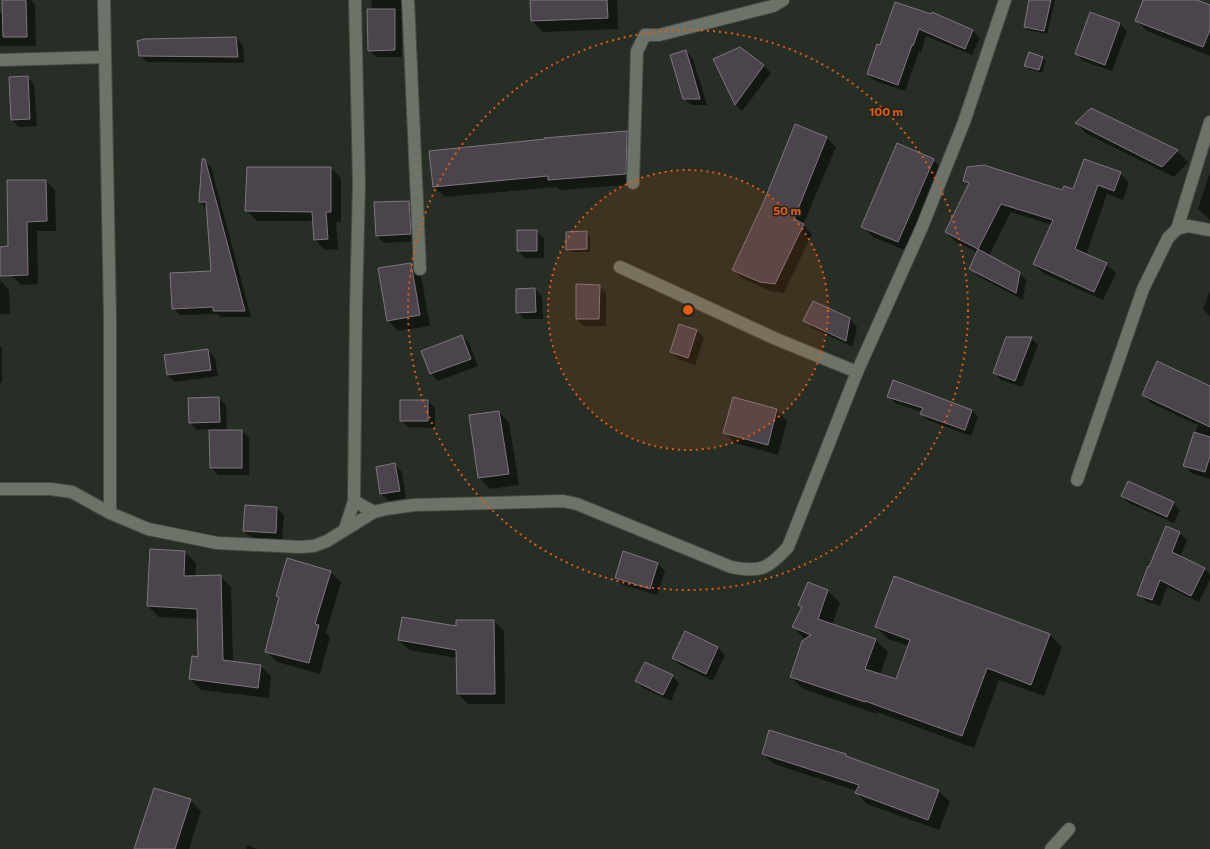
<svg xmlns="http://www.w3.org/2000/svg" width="1210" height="849" font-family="Commissioner,sans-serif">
  <rect width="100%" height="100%" fill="#272e25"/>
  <path fill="#0007" d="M 3,0 L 31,0 L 35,5 L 36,46 L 0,46 L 0,13 L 3,13 Z
    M 372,0 L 401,0 L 402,57 L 376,57 L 369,50 Z
    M 531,0 L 617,0 L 618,29 L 543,32 L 532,21 Z
    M 1040,0 L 1055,0 L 1047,34 L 1028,30 L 1025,26 Z
    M 1144,0 L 1194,0 L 1210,6 L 1210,56 L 1147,31 L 1136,20 Z
    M 895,3 L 973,31 L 980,38 L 972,55 L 926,36 L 921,52 L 919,52 L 905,91 L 875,81 L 868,74 L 881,46 Z
    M 1120,24 L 1127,31 L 1112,71 L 1083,61 L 1076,54 Z
    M 236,38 L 243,45 L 244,63 L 147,62 L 140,56 Z
    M 740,48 L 764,66 L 771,73 L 742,111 L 735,104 Z
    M 686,51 L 693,59 L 707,105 L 691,105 L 684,98 Z
    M 1043,58 L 1046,61 L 1042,73 L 1029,69 L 1025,66 Z
    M 27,77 L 34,84 L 37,126 L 19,127 L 12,120 Z
    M 1092,109 L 1177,151 L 1188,162 L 1174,177 L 1087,134 L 1076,123 Z
    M 796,126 L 827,138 L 836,147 L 803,225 L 812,234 L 784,293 L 770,291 L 742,278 L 733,270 L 764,201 Z
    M 627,132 L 637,143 L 636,184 L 560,190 L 556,187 L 445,197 L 434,187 Z
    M 204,160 L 211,167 L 251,317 L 221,317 L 217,314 L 180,315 L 173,308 L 212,272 L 207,209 L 200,202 Z
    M 933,160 L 944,170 L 909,252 L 873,237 L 862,226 Z
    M 331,168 L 341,178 L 341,222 L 336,222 L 338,249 L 325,250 L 315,240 L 314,221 L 257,221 L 246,210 Z
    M 1210,172 L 1210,220 L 1198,209 Z
    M 1120,173 L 1129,183 L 1123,200 L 1107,194 L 1086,255 L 1106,264 L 1116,273 L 1103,300 L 1043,273 L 1034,264 L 1052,225 L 1011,212 L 989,256 L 1019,273 L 1026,280 L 1023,300 L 978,276 L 970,269 L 978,253 L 955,241 L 946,232 L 969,186 L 964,180 L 1063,191 L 1073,190 Z
    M 46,181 L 55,190 L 56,231 L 37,231 L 38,284 L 21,285 L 12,275 L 11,224 Z
    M 409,202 L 416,209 L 418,241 L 384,243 L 377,236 L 375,203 Z
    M 518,231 L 536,231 L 544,238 L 544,258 L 525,258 L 518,251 Z
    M 586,232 L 590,236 L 590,252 L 570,252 L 567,249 Z
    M 411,264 L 421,275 L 430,326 L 398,331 L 388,320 Z
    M 0,280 L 9,290 L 10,314 L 0,314 Z
    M 599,286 L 606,293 L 606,326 L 584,326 L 577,319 Z
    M 535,289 L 542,296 L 543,319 L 524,319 L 517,312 L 517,290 Z
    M 1210,291 L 1210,316 L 1203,309 Z
    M 850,319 L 857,327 L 853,347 L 812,328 L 805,320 Z
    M 697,330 L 704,338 L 695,365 L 678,359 L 671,352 Z
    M 462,336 L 469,343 L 478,366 L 438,381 L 431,374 L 422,352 Z
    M 1031,338 L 1038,345 L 1022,387 L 1001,380 L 994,372 Z
    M 0,346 L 2,348 L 2,383 L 0,383 Z
    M 208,350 L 215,358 L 218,376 L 175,382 L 167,375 L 165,356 Z
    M 1210,386 L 1210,479 L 1193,474 L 1184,465 L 1198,425 L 1151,403 L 1143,395 Z
    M 889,396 L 972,410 L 978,417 L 971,436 L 928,420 L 921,414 L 922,412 L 895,403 Z
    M 219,398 L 226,405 L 227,429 L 219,429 L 219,431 L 242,431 L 249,438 L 249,475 L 218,475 L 211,468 L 210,429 L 197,430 L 190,423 Z
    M 428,401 L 435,408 L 435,428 L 408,427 L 401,420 Z
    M 776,410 L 787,421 L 778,455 L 735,443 L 724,432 Z
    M 499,412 L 509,423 L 519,485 L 490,489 L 479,478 L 470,416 Z
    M 395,465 L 402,472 L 406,498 L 389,501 L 381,494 L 377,468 Z
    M 1122,496 L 1173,503 L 1180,510 L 1174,523 L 1129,503 Z
    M 277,508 L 284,515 L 282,540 L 251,538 L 244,531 Z
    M 1180,533 L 1187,540 L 1180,557 L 1205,569 L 1210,574 L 1210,579 L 1199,602 L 1167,587 L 1160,606 L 1146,601 L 1138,594 Z
    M 185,552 L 196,563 L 195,576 L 220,576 L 231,587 L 233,662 L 260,666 L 271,676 L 269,698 L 201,690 L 190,679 L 199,658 L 198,619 L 159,617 L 148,606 Z
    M 658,564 L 665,571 L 657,595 L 623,585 L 616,578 Z
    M 330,572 L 341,582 L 326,633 L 330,637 L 320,674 L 277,662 L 266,651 L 280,599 L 277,596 Z
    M 895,577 L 1050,635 L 1062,647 L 1044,696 L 999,680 L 974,748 L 877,712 L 877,714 L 803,689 L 791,677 L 806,640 L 793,627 L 802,608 L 800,605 L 808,583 L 828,591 L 840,603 L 832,625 L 875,640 L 888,652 L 880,675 L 896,681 L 909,646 L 888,639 L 876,627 Z
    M 494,621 L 504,631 L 505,704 L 468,704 L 458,694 L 457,658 L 409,650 L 399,640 L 457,627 Z
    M 686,633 L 718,648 L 725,655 L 713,681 L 680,665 L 673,658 Z
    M 672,676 L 679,683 L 671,701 L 643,688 L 636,681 Z
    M 763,754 L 846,755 L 849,758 L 939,791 L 950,802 L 939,830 L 867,804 L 857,793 L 857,791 L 774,764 Z
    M 190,800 L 201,811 L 189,849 L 135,849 Z
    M 247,845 L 257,849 L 246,849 Z"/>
  <path fill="#4c444d" stroke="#7f767f" d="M 2,0 L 26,0 L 27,37 L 3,37 Z
    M 530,0 L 607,0 L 608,18 L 531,21 Z
    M 1029,0 L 1051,0 L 1044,31 L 1024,27 Z
    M 1143,0 L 1197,0 L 1210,5 L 1210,30 L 1203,47 L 1135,21 Z
    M 895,2 L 931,14 L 932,12 L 973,30 L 965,49 L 919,29 L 913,46 L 912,45 L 898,85 L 867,74 L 877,44 L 880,45 Z
    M 367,9 L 395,9 L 395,50 L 368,51 Z
    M 1090,12 L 1120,23 L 1105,65 L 1075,54 Z
    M 236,37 L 238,57 L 139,56 L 137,41 L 144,39 Z
    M 740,47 L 764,65 L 735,105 L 713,59 Z
    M 686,50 L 694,77 L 700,99 L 683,99 L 670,55 Z
    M 1029,52 L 1043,57 L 1039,70 L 1024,66 Z
    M 28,76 L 30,119 L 11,120 L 9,77 Z
    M 1091,108 L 1178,150 L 1162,167 L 1075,123 Z
    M 795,124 L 827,137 L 794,219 L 804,224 L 775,284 L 760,282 L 732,270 L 764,201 Z
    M 627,131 L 626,174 L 548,180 L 548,176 L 433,187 L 429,151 L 545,139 L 544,138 Z
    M 897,143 L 934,159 L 898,242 L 861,227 Z
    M 202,159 L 205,159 L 245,311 L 213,311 L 213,307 L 172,309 L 170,273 L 211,271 L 206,202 L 199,202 Z
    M 1084,159 L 1121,172 L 1114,191 L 1098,185 L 1075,249 L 1107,263 L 1094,292 L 1033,264 L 1053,220 L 1001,204 L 978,249 L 945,232 L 969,183 L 963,181 L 967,167 L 984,165 L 1062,190 L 1064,186 L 1073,189 Z
    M 247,167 L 331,167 L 331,212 L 326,212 L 328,239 L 314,240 L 312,212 L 245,211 Z
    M 7,180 L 46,180 L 47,221 L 27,222 L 28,275 L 0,276 L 0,247 L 8,246 Z
    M 409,201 L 411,234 L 376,236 L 374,202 Z
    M 517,230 L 537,230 L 537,251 L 517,251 Z
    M 587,231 L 587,249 L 566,250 L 566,232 Z
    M 978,249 L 1020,272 L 1016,293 L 969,269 Z
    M 411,263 L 420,315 L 387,321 L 378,268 Z
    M 576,284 L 600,285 L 599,319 L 576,319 Z
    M 535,288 L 536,312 L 516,313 L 516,289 Z
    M 813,301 L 850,318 L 846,341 L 803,321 Z
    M 679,324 L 697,330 L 688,358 L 670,352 Z
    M 462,335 L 471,359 L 430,374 L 421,351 Z
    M 1006,337 L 1032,337 L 1015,381 L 993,373 Z
    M 208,349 L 211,370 L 167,375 L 164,355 Z
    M 1157,361 L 1210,386 L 1210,427 L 1142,395 Z
    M 893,380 L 972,410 L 965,430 L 920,414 L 923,408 L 887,397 Z
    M 219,397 L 220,422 L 189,423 L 188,398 Z
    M 733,397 L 777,409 L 768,445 L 723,433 Z
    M 400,400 L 428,400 L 428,421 L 400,421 Z
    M 499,411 L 509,474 L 478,478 L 469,415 Z
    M 209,430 L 242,430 L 242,468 L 210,468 Z
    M 1194,432 L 1210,437 L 1210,456 L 1205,472 L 1183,466 Z
    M 395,463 L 400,491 L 380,494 L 376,467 Z
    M 1128,481 L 1174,502 L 1167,517 L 1121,496 Z
    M 245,505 L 277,507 L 276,533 L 243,531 Z
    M 1166,526 L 1180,532 L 1172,552 L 1205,568 L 1191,596 L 1160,580 L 1152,600 L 1137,595 L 1148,566 L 1149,567 Z
    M 150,549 L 185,551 L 184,576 L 221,575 L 223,660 L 261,665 L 258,688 L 189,679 L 192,656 L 198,657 L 197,609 L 147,606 Z
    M 623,551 L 658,563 L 650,589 L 615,578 Z
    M 287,558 L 331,571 L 315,624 L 319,625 L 309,663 L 265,652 L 279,597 L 276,596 Z
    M 894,576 L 1050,634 L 1031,685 L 987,668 L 962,736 L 865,701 L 865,702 L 790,677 L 802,641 L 811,635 L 792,627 L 802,607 L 798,605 L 808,582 L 828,590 L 818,619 L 876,639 L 865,669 L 896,679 L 910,640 L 875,627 Z
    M 402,617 L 456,626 L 456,620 L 494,620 L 495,694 L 457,694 L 456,650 L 398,640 Z
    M 685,631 L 718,647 L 706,674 L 672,658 Z
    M 645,662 L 673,675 L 663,695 L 635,681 Z
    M 769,730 L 846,754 L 846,756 L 939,790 L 928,820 L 855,793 L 859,785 L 762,754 Z
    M 154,788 L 191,799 L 175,849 L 134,849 Z"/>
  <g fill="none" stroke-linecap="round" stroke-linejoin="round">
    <g stroke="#464c45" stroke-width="14">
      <path id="minor" d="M 104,0 L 110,318 L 110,513
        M 408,0 L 420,269
        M 0,60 L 105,57
        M 633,183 L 637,51 L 645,35 L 659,35 L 773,6 L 783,0
        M 1177,229 L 1210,122
        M 620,267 L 776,339 L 857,372
        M 1077,480 L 1143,289 L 1168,238 L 1177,229 L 1188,226 L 1210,230
        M 0,489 L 51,489 L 72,492 L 110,513 L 148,529 L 217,543 L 300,547 L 314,546 L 327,541 L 374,512 L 386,509 L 414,505 L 563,501 L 577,504 L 731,567 C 760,573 768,569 788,547 L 857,372 L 922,227 L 964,122 L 1005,0
        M 354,501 L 374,512
        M 345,529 L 354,501 L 356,308 L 359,184 L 355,0
        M 1051,849 L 1069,829"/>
    </g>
    <use href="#minor" stroke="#6c746a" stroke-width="12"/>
  </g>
  <circle cx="688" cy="310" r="140" fill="#e8590c" fill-opacity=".12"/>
  <g fill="none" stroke="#e8590c" stroke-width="2" stroke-dasharray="2 4">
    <circle cx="688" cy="310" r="140"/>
    <circle cx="688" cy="310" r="280"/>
  </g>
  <circle cx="688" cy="310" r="6" fill="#e8590c" stroke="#1d241c" stroke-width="2"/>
  <g font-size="12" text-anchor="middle" font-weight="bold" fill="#e8590c" stroke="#1d241c" stroke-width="3" stroke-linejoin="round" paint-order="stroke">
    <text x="886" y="116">100 m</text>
    <text x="787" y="215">50 m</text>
  </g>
</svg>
